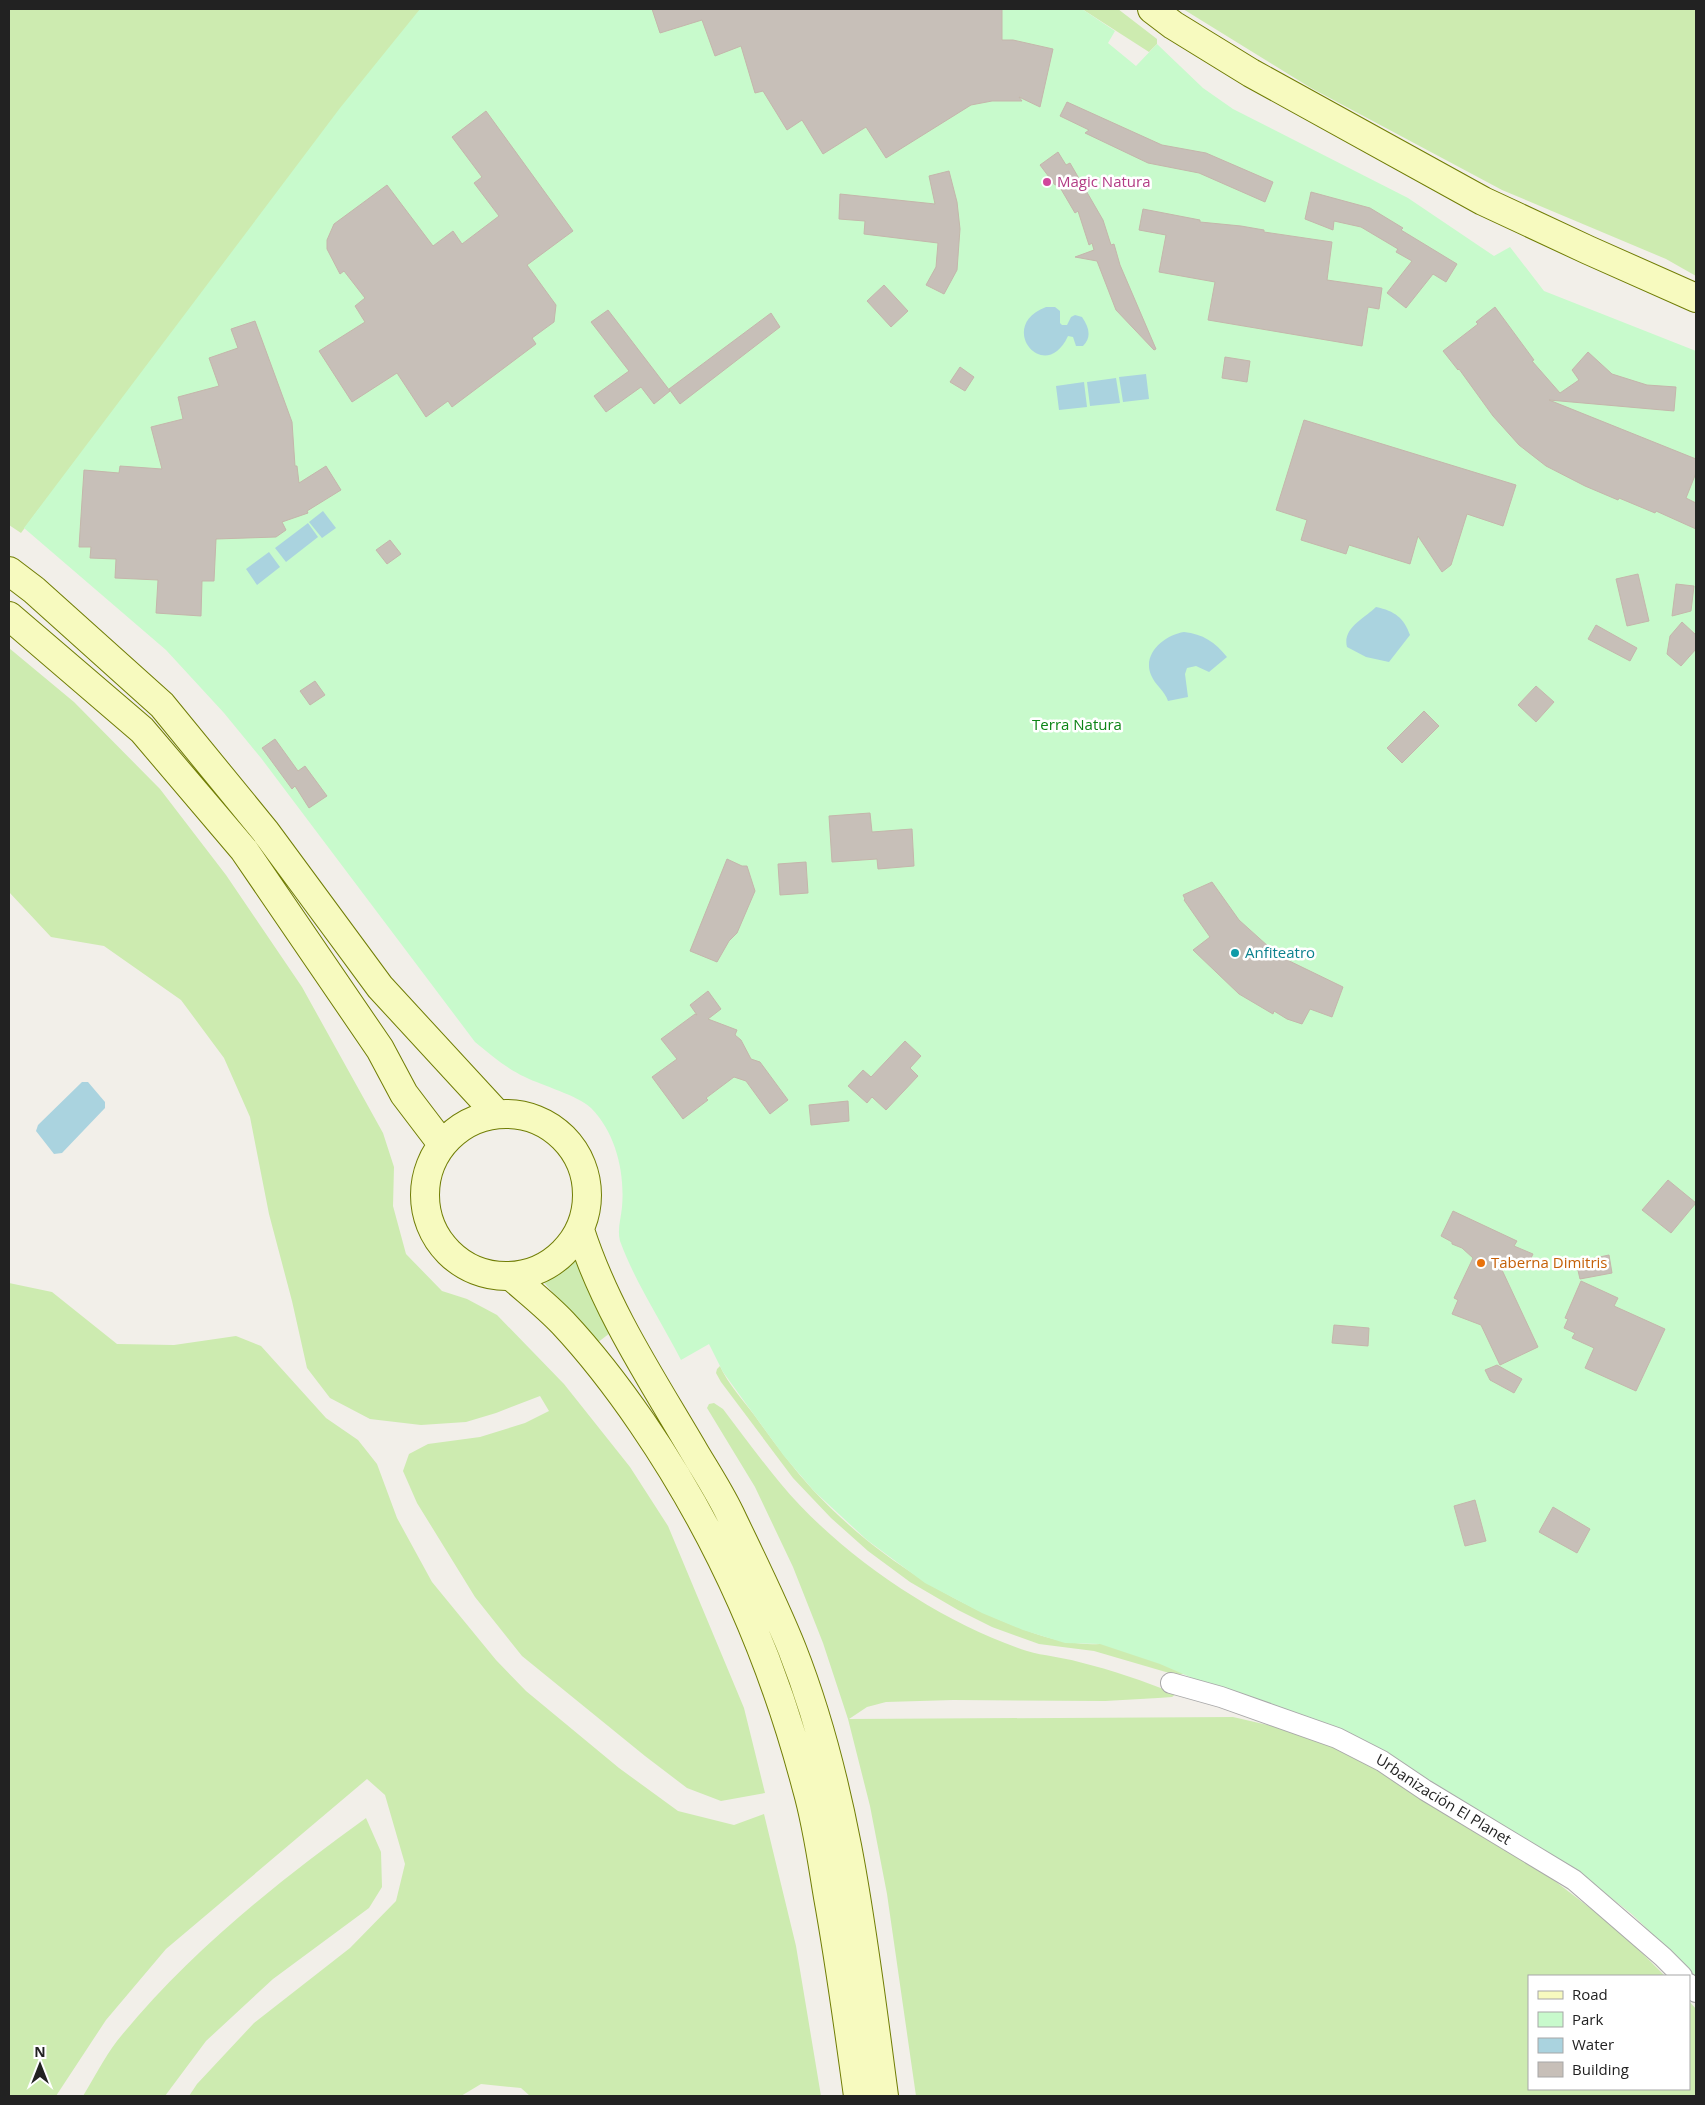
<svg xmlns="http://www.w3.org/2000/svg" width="1705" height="2105" font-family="'Open Sans',sans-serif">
  <rect width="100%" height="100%" fill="#f2efe9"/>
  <path fill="#cdebb0" d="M 9,9 L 543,9 L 38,510 L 21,533 L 9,525 Z
    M 1082,9 L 1118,9 L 1157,39 L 1157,44 L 1149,52 Z
    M 1183,9 L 1696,9 L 1696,276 L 1666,259 L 1502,190 L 1311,88 Z
    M 9,648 L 74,702 L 160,789 L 226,875 L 302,987 L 383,1133 L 394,1167 L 393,1206 L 406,1254 L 442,1291 L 467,1299 L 497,1315 L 564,1384 L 630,1467 L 668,1526 L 744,1708 L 765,1793 L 721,1801 L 687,1788 L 645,1756 L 522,1656 L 475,1597 L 417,1503 L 403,1471 L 409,1454 L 428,1444 L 480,1437 L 525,1423 L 549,1411 L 540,1396 L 496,1413 L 466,1422 L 421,1425 L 370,1419 L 330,1398 L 307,1368 L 292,1301 L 269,1214 L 250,1117 L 224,1058 L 181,1000 L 104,946 L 51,937 L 9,892 Z
    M 574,1255 L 610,1333 L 597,1343 L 541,1279 L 566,1264 Z
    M 9,1283 L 52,1292 L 117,1344 L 174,1345 L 236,1336 L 261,1346 L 326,1418 L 358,1440 L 377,1464 L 397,1518 L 432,1582 L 496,1660 L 526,1691 L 619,1768 L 678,1811 L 734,1825 L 764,1814 L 796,1946 L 821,2096 L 530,2096 L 521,2088 L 481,2084 L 461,2096 L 189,2096 L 197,2084 L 254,2023 L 350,1948 L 396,1901 L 405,1864 L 385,1795 L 367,1779 L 166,1949 L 106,2020 L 56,2096 L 9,2096 Z
    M 720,1366 C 728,1384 743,1400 755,1416 C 773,1441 792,1467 813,1490 C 866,1547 934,1593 1005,1622 C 1036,1635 1067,1646 1100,1644 L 1110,1602 L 1189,1618 L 1188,1620 L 1169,1616 L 1129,1615 L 1124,1632 L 1196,1655 L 1233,1663 L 1293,1683 L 1377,1718 L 1417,1738 L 1492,1783 L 1574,1837 L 1616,1875 L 1692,1949 L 1696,1955 L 1696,1976 L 1632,1914 L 1594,1884 L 1536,1845 L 1392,1759 L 1323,1725 L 1184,1674 L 1176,1675 L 1094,1651 L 1039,1644 L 992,1627 L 958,1610 L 910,1582 L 868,1551 L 831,1518 L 793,1478 L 721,1382 L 716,1373 L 717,1369 Z
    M 714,1403 L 723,1409 C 742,1434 761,1460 781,1484 C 840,1555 939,1622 1027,1651 C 1044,1656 1062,1657 1079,1662 C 1112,1670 1144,1681 1176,1694 L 1172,1697 L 1158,1698 L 1105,1701 L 953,1700 L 886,1702 L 867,1707 L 849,1719 L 1233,1717 L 1294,1731 L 1353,1754 L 1471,1830 L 1547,1875 L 1620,1931 L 1665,1976 L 1529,1976 L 1529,2089 L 1689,2089 L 1689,2001 L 1696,2009 L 1696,2096 L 916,2096 L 887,1894 L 870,1806 L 848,1719 L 823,1643 L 793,1567 L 755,1487 L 707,1408 L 709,1404 Z
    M 366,1818 L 381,1852 L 382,1887 L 369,1908 L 273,1979 L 206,2041 L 165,2096 L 83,2096 C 94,2078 104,2058 117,2041 C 187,1954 276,1883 366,1818 Z"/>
  <path fill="#c8facc" d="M 420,9 L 1082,9 L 1115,31 L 1108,43 L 1136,66 L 1157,44 L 1203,88 L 1233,109 L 1408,198 L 1494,256 L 1510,247 L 1544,291 L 1696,351 L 1696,1976 L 1632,1914 L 1594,1884 L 1536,1845 L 1392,1759 L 1323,1725 L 1197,1680 L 1160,1664 L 1100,1644 L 1065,1643 L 1023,1630 L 982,1613 L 925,1583 L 867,1540 L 814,1491 L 784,1456 L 723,1372 L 709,1344 L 681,1360 C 661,1321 635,1282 620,1241 C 617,1230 621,1218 622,1207 C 625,1173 616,1133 591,1108 C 577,1095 543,1086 525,1077 C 507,1069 491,1055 475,1042 L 261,758 L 224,713 L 166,650 L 24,528 L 340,108 Z"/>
  <path fill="#aad3df" d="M 1046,307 L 1055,307 L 1060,311 L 1060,323 L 1062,325 L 1067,325 L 1071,317 L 1075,315 L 1082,317 C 1089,327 1092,337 1083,346 L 1076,346 L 1073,337 L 1068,336 C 1045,386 995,326 1046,307 Z
    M 1146,374 L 1149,399 L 1123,402 L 1119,377 Z
    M 1116,378 L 1120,403 L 1090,406 L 1087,382 Z
    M 1084,382 L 1087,407 L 1059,410 L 1056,386 Z
    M 323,511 L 336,528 L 322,538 L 309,522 Z
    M 308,523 L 318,537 L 286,562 L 275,548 Z
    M 269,552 L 280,567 L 257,585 L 246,569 Z
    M 1376,607 C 1395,611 1404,618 1410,635 L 1389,662 L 1366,657 L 1347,647 C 1342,628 1365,618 1376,607 Z
    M 1184,632 C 1203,634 1215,642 1227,657 L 1209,672 L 1196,666 L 1187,668 L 1185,674 L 1188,697 L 1168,701 C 1165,691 1155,685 1151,675 C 1142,653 1165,635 1184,632 Z
    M 82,1082 L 88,1082 L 105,1102 L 105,1108 L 62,1153 L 54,1154 L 36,1131 L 38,1125 Z"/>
  <path fill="#c7bfb8" stroke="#c4b6ab" d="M 652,9 L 1002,9 L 1002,40 L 1013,40 L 1053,49 L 1040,107 L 1019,97 L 1022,101 L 992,101 L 971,105 L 886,158 L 866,127 L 823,154 L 802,120 L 787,130 L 763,91 L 755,93 L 741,46 L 715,56 L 702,20 L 660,33 Z
    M 1067,102 L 1162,145 L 1206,153 L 1273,182 L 1265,202 L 1199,173 L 1148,163 L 1085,133 L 1089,130 L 1060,116 Z
    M 486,111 L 573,231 L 527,265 L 556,305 L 554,322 L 532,338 L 536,344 L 452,407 L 448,401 L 426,417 L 397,373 L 352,402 L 319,351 L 365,322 L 355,306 L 365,298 L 344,271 L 340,274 L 327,249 L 327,240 L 334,224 L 387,185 L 433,246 L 453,231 L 462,244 L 499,216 L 474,183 L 482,177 L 452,137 Z
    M 1058,152 L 1066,165 L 1070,163 L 1103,220 L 1111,245 L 1114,244 L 1120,265 L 1156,349 L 1154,350 L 1116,310 L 1097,261 L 1075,257 L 1094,250 L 1092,243 L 1089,245 L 1078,211 L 1075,213 L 1058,184 L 1055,185 L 1040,165 Z
    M 949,171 L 957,202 L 960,229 L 957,270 L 944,294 L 926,285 L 936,267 L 938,243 L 864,234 L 865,221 L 839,219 L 840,194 L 935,204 L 929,176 Z
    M 1311,192 L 1370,208 L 1403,228 L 1401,230 L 1457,264 L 1446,282 L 1433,274 L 1406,308 L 1387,293 L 1412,261 L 1396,252 L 1398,249 L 1361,227 L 1334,221 L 1333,230 L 1305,219 Z
    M 1143,209 L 1200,220 L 1200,222 L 1241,226 L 1264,230 L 1264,232 L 1332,242 L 1327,280 L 1382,288 L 1379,309 L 1368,307 L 1362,346 L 1208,320 L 1215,282 L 1159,272 L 1166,235 L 1139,230 Z
    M 884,285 L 908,311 L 891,327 L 867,301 Z
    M 1495,307 L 1534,360 L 1532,361 L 1560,393 L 1579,380 L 1572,370 L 1588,352 L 1612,374 L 1647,385 L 1676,387 L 1674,411 L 1549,400 L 1696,459 L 1696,473 L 1686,498 L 1696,503 L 1696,529 L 1656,511 L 1655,513 L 1619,498 L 1618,500 L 1585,486 L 1546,466 L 1519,445 L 1493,416 L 1459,369 L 1458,370 L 1443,351 L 1478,324 L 1476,322 Z
    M 608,310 L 670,391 L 654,404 L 641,387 L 606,412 L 594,396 L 629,371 L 591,322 Z
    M 771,313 L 780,327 L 680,404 L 669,389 Z
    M 255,321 L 292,422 L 295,466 L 297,466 L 299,483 L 326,466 L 341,490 L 307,511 L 308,513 L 282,522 L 286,530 L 276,537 L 216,539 L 214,581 L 202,581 L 201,616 L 156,613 L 158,580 L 115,578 L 116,559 L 90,558 L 91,547 L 79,547 L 84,470 L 119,473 L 120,466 L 162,469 L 151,427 L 183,419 L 178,397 L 219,386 L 209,358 L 238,348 L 231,329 Z
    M 1225,357 L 1250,361 L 1247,382 L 1222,378 Z
    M 960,367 L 974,377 L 965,391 L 950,382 Z
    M 1304,420 L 1516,485 L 1503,526 L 1467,514 L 1451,565 L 1442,572 L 1418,536 L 1410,564 L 1349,545 L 1346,554 L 1301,540 L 1307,520 L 1276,510 Z
    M 390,540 L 401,554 L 387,564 L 376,550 Z
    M 1638,574 L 1649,621 L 1627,626 L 1616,579 Z
    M 1676,584 L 1694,586 L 1691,611 L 1672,616 Z
    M 1682,622 L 1696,635 L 1696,649 L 1681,666 L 1667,654 L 1670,636 Z
    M 1596,625 L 1637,648 L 1630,661 L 1588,639 Z
    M 315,681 L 325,695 L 310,705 L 300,691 Z
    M 1536,686 L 1554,702 L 1536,722 L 1518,705 Z
    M 1424,711 L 1439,726 L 1402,763 L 1387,748 Z
    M 275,739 L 298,771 L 305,766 L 327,796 L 309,808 L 295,786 L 292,789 L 262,748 Z
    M 870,813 L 872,832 L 912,829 L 914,866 L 878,869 L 877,859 L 832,862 L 829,816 Z
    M 727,859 L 742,866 L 747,866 L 755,891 L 737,933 L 729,941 L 717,962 L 690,951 Z
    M 806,862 L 808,893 L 780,895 L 778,864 Z
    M 1212,882 L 1239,920 L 1279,956 L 1343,987 L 1332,1017 L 1310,1009 L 1302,1024 L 1287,1019 L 1274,1011 L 1273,1014 L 1239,994 L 1193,950 L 1210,937 L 1184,900 L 1185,899 L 1183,895 Z
    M 708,991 L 721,1009 L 708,1019 L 737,1030 L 735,1035 L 741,1040 L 751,1059 L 760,1062 L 788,1100 L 770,1114 L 746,1081 L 734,1077 L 706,1098 L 708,1100 L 683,1119 L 652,1077 L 677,1059 L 661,1039 L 695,1014 L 697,1015 L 690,1005 Z
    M 905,1041 L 921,1056 L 910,1068 L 918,1076 L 886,1110 L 872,1097 L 867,1103 L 848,1086 L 863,1070 L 871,1077 Z
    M 848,1101 L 849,1121 L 811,1125 L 809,1105 Z
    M 1668,1180 L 1696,1203 L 1671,1233 L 1642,1210 Z
    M 1453,1211 L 1517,1241 L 1514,1246 L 1533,1254 L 1526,1268 L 1495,1255 L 1538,1347 L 1500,1365 L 1481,1325 L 1452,1314 L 1458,1300 L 1454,1298 L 1473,1258 L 1462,1248 L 1452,1244 L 1452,1242 L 1441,1236 Z
    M 1609,1255 L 1612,1273 L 1580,1279 L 1576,1262 Z
    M 1581,1281 L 1618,1298 L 1614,1306 L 1665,1329 L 1636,1391 L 1585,1368 L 1594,1348 L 1572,1338 L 1575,1333 L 1564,1328 L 1568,1319 L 1565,1318 Z
    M 1334,1325 L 1369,1328 L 1368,1346 L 1332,1343 Z
    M 1497,1365 L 1522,1379 L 1514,1393 L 1490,1380 L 1485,1370 Z
    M 1475,1500 L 1486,1541 L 1465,1546 L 1454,1506 Z
    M 1553,1507 L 1590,1529 L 1577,1553 L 1539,1532 Z"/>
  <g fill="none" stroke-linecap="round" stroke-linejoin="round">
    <g stroke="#a9a9a9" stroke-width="22">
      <g id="street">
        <path id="s1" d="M 1171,1683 L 1221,1697 L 1337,1738 L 1382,1761 L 1425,1790 L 1574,1880 L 1663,1957 L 1682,1976"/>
        <path d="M 1689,1984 L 1696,1992"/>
      </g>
    </g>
    <g stroke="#707d05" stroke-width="30">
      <path id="secondary" d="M 1152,9 L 1173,25 L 1251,73 L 1483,201 L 1588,250 L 1696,298
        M 9,571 L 34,590 L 162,705 L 265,831 L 380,987 L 497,1114
        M 9,616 L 142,730 L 244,850 L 380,1049 L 404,1094 L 442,1144
        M425 1195a81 81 0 1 1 162 0a81 81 0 1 1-162 0Z
        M 580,1230 C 606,1311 653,1381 695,1453 C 707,1473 720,1493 730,1514 C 751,1558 774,1604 792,1649 C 848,1791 864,1947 884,2096
        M 512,1277 C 529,1292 547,1306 563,1323 C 592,1354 618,1388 642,1423 C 718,1534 773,1659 807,1789 C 817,1824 822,1861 828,1897 C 840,1963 849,2030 858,2096"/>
    </g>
    <use href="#street" stroke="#fff" stroke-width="20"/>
    <use href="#secondary" stroke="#f7fabf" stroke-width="28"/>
  </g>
  <circle fill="#d1479c" stroke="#fff" stroke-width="2" cx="1047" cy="182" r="5"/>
  <circle fill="#0f9aa8" stroke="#fff" stroke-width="2" cx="1235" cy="953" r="5"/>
  <circle fill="#e8710a" stroke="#fff" stroke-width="2" cx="1481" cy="1263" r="5"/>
  <g text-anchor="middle" stroke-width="5" stroke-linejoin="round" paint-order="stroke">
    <g font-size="15" fill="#b23c85" stroke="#fff" text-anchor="start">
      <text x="1057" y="187">Magic Natura</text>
    </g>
    <g font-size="15" fill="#0c8416" stroke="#fff">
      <text x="1077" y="730">Terra Natura</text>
    </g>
    <g font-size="15" fill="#0d838f" stroke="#fff" text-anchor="start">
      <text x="1245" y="958">Anfiteatro</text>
    </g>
    <g font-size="15" fill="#c56008" stroke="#fff" text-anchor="start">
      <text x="1491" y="1268">Taberna Dimitris</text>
    </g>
    <g font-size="15" fill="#222" stroke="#fff">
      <text dy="5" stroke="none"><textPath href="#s1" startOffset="298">Urbanización El Planet</textPath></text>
    </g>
  </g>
  <rect width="1705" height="2105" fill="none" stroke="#222222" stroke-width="20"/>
  <rect x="1528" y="1975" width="162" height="115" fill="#ffffff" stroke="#a7a7a7"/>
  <rect x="1538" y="1991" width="25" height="8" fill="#f7fabf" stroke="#a7a7a7"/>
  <text x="1572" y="2000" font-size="15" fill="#222222">Road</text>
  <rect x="1538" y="2012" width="25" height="15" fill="#c8facc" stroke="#a7a7a7"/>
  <text x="1572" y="2025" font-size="15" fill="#222222">Park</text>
  <rect x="1538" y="2038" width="25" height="15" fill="#aad3df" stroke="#a7a7a7"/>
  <text x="1572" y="2050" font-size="15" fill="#222222">Water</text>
  <rect x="1538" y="2062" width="25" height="15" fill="#c7bfb8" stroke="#a7a7a7"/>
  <text x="1572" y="2075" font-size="15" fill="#222222">Building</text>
  <g transform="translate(40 2065)" stroke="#ffffff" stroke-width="4" paint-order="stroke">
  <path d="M0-4L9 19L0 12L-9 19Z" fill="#222222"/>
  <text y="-8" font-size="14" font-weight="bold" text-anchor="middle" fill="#222222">N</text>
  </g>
</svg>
